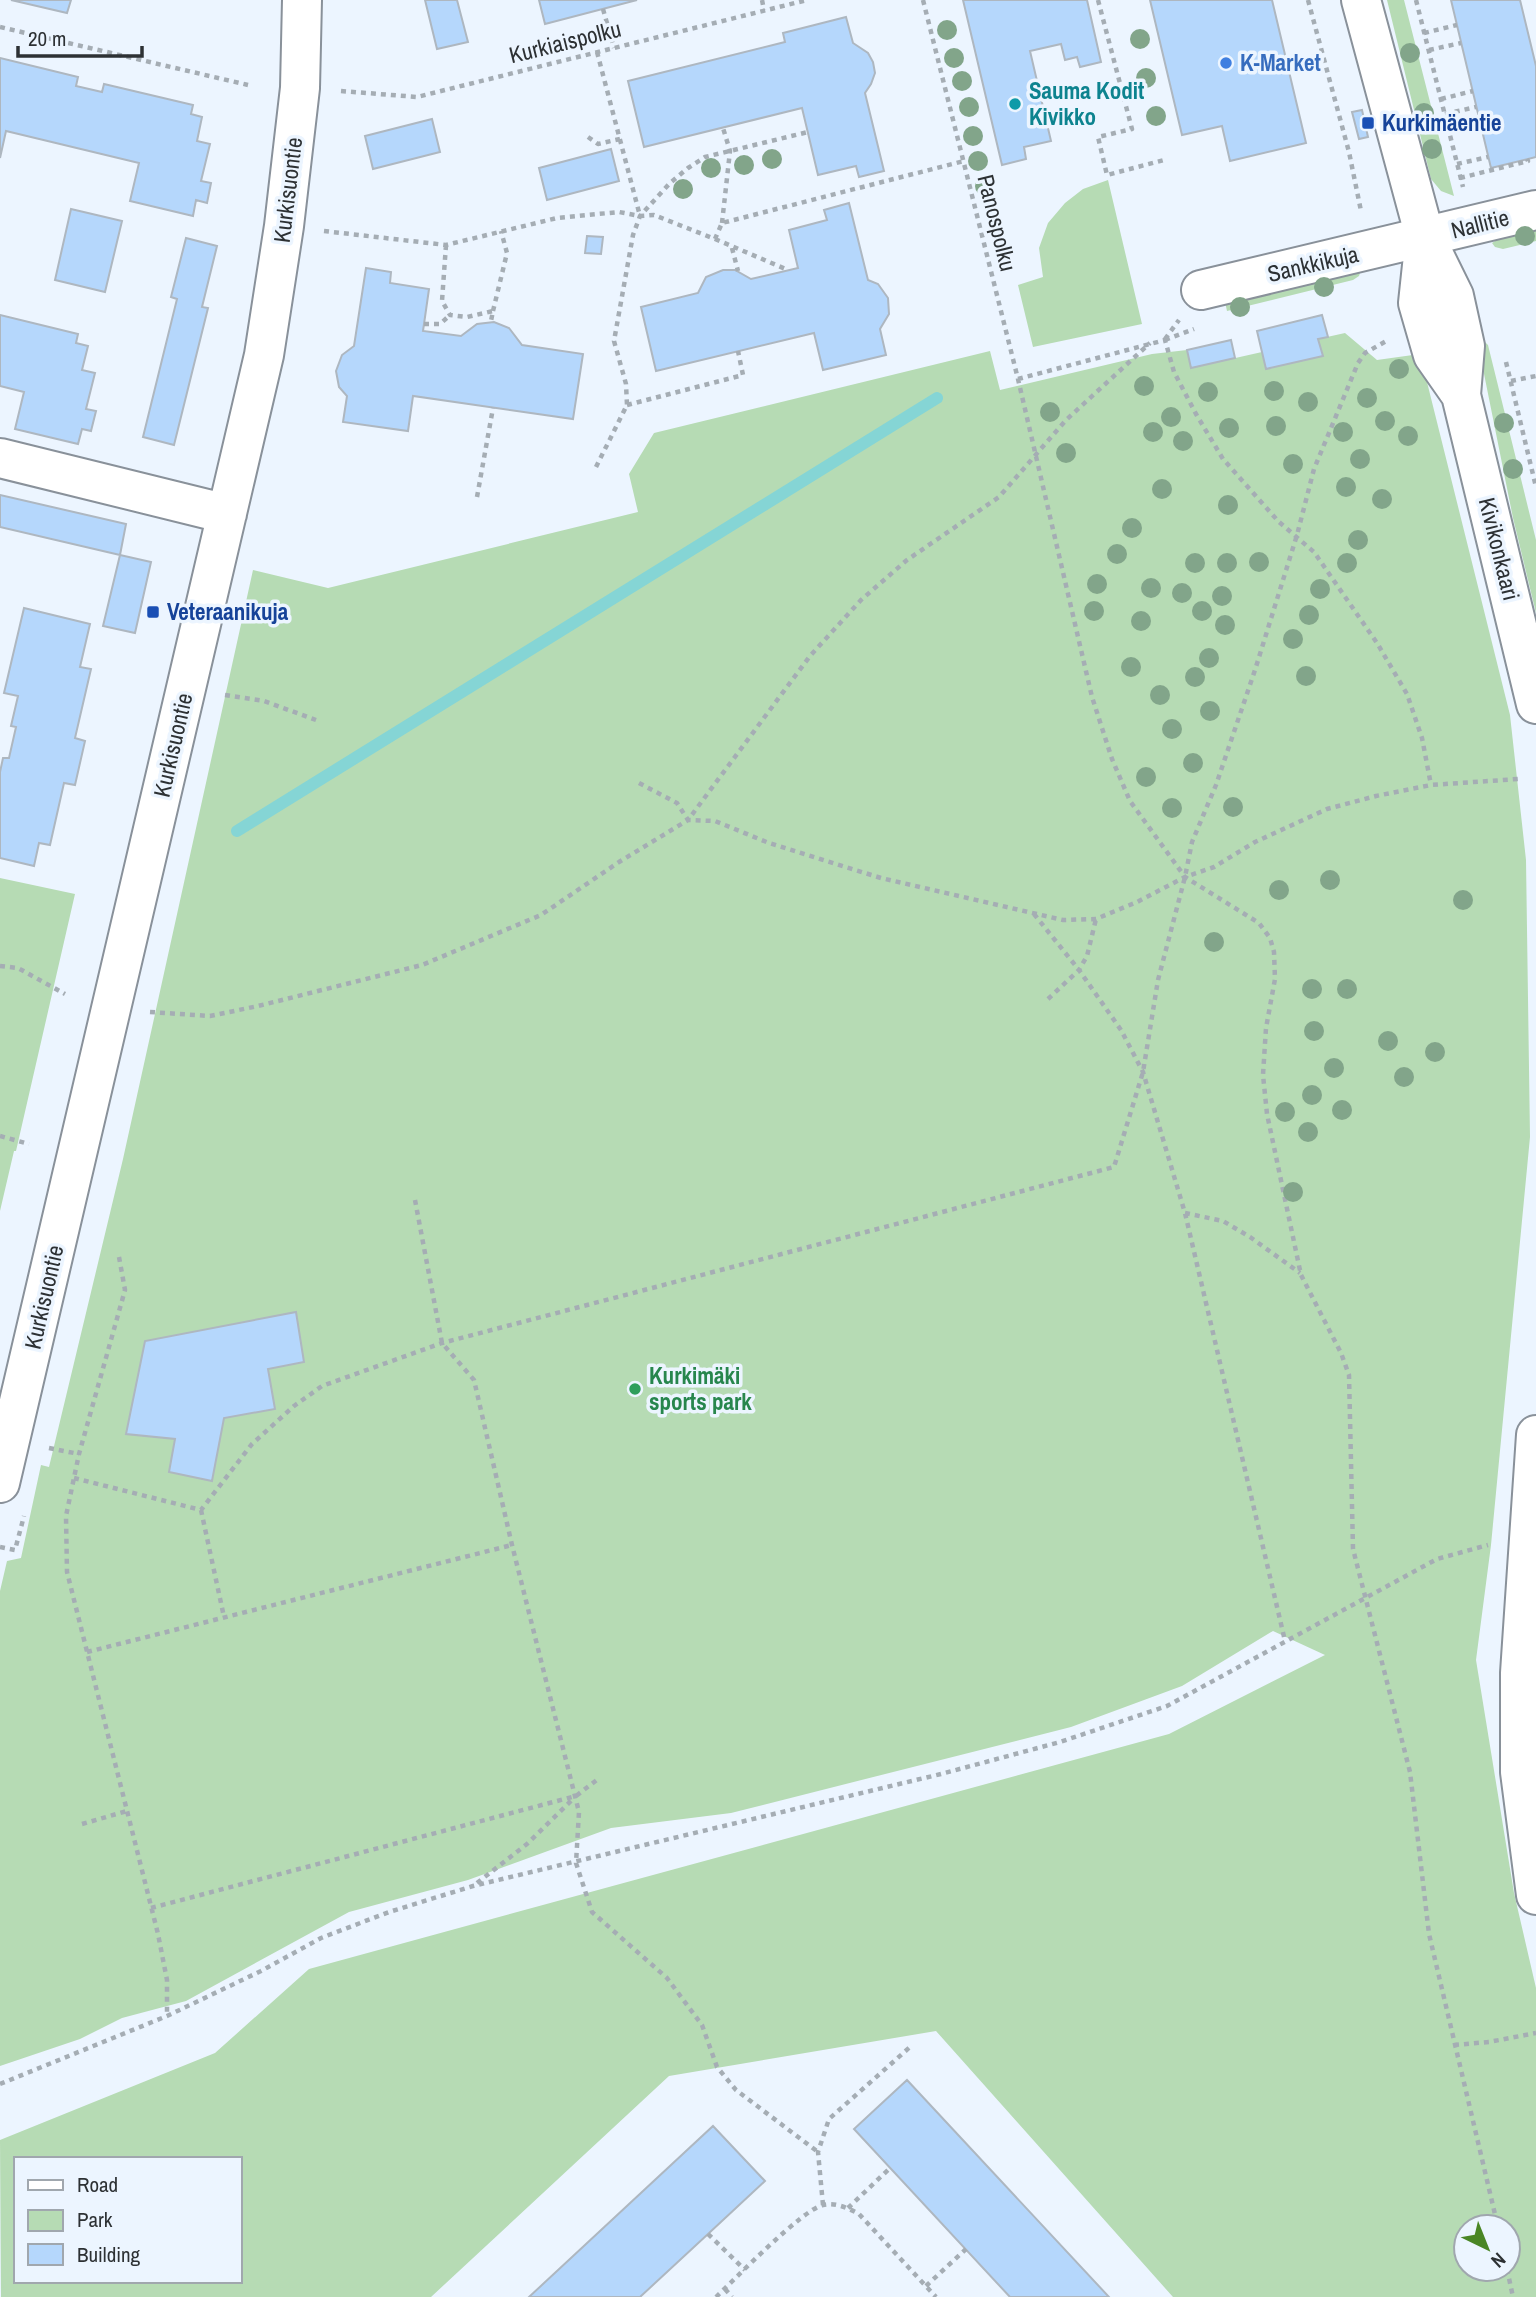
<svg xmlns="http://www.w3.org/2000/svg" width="1536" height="2297" font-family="'Archivo Narrow',sans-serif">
  <rect width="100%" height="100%" fill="#ecf5ff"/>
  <path fill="#b6dbb4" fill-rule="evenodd" d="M 1387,0 L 1404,0 L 1454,196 L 1441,191 L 1431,179 Z
    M 1108,180 L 1142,324 L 1033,347 L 1018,285 L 1043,277 L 1039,248 L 1048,223 L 1065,203 L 1083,189 Z
    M 1536,229 L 1536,241 L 1503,249 L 1495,247 L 1492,243 L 1498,239 Z
    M 1361,270 L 1359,276 L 1353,280 L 1227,311 L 1225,302 Z
    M 1345,333 L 1377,360 L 1420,354 L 1510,715 L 1526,860 L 1530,1137 L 1491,1545 L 1476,1660 L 1514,1893 L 1536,1988 L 1536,2297 L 1173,2297 L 936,2031 L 669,2076 L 431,2297 L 1,2297 L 0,2140 L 215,2053 L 309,1969 L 1169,1734 L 1325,1655 L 1273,1631 L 1182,1686 L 1071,1727 L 731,1813 L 611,1828 L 468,1880 L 349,1912 L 186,2001 L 122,2018 L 80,2039 L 0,2066 L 0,1591 L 7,1561 L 21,1558 L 41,1465 L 49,1467 L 123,1159 L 253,570 L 328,588 L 638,512 L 629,474 L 654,433 L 990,351 L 1000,390 L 1152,354 L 1187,350 L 1191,368 L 1262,352 L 1267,369 L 1322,356 L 1318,339 ZM 16,2159 L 240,2159 L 240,2281 L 16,2281 ZM 1466,2227 L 1508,2227 L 1508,2269 L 1466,2269 Z
    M 1477,339 L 1483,340 L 1488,345 L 1536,540 L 1536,613 L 1513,518 Z
    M 0,878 L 75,894 L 16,1151 L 14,1151 L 0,1211 Z"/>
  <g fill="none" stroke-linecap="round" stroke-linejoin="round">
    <path stroke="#85d5d5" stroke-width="12" d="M 237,831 L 937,398"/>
  </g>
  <path fill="#b5d7fc" stroke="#aeb7c0" stroke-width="2" d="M 11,0 L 71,0 L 67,13 Z
    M 425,0 L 457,0 L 468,42 L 437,49 Z
    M 539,0 L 637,0 L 545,24 Z
    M 963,0 L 1087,0 L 1101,62 L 1080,67 L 1077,57 L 1065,60 L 1061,44 L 1030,51 L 1051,141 L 1024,147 L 1026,159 L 1002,165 Z
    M 1150,0 L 1272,0 L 1306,143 L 1230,161 L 1222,126 L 1182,135 Z
    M 1451,0 L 1520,0 L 1536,66 L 1536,157 L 1491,168 Z
    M 846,17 L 853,43 L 868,53 L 873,62 L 875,73 L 871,84 L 865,93 L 884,171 L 859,177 L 856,166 L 818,175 L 802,108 L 644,147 L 628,81 L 781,43 L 785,42 L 783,33 Z
    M 0,58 L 78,77 L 76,86 L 102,92 L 104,84 L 193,105 L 191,114 L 202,117 L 197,141 L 210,144 L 201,181 L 211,183 L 207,203 L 196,200 L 193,216 L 130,201 L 139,163 L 6,131 L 0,158 Z
    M 1362,110 L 1368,137 L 1359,139 L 1352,112 Z
    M 432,119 L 440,152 L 373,169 L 365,136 Z
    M 611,149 L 619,181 L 547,200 L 539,168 Z
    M 849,203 L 868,280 L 878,284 L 888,298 L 889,314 L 880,329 L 886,355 L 823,370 L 814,333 L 656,371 L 641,307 L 698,293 L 706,277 L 723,270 L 735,270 L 751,279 L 798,268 L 789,230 L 827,220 L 824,210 Z
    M 71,209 L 122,221 L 105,292 L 55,280 Z
    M 587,236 L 603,237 L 601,254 L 585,253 Z
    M 186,238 L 217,246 L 202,307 L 208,308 L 174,445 L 143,437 L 177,299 L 171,297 Z
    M 366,268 L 391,272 L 390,283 L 429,289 L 423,331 L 461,336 L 477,324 L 494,322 L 509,328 L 522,345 L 583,354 L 573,419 L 413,396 L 408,431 L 343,422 L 347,396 L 339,387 L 336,371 L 342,355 L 354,346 Z
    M 0,315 L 78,334 L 76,343 L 88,346 L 82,370 L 95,373 L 86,409 L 96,411 L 91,431 L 82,429 L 78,444 L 15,429 L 24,392 L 0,386 Z
    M 1322,315 L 1328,337 L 1318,339 L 1323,356 L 1266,369 L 1257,331 Z
    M 1231,340 L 1235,358 L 1191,368 L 1187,350 Z
    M 0,495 L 126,524 L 120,555 L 0,527 Z
    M 120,555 L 151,562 L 135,633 L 103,626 Z
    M 24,608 L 90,624 L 80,667 L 91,669 L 75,738 L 85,741 L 75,785 L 64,783 L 50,845 L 39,843 L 34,866 L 0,858 L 0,772 L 3,758 L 9,758 L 16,727 L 11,726 L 18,696 L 4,693 Z
    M 296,1312 L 304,1362 L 268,1369 L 275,1409 L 224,1418 L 212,1481 L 169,1472 L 175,1439 L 126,1434 L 145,1341 Z
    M 907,2080 L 1109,2297 L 1010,2297 L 854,2129 Z
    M 713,2126 L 765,2181 L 708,2234 L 640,2297 L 529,2297 Z"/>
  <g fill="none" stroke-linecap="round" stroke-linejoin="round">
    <g stroke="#89919a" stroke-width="42">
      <path id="street" d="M 1201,290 L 1536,210
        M 0,458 L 227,514
        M 0,1483 L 264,355 L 284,226 L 300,88 L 302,0"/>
    </g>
    <g stroke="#89919a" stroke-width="42">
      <path id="secondary" d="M 1361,0 L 1425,237 L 1454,296 L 1465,346 L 1461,395 L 1536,704
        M 1425,237 L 1418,303 L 1433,355 L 1461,395
        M 1536,1435 L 1520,1673 L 1520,1772 L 1536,1895"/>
    </g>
    <path stroke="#a5adb4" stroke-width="4.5" stroke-dasharray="5 5" stroke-linecap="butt" d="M 762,0 L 764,10
      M 923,0 L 1018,379 L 1092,697 L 1112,759 L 1130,801 L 1185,877 L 1259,923 L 1270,938 L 1274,952 L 1275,979 L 1266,1028 L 1263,1075 L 1267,1114 L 1301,1275 L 1341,1353 L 1349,1375 L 1353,1549 L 1410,1772 L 1429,1934 L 1498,2227
      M 1098,0 L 1132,129 L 1098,137 L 1107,175 L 1164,160
      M 1308,0 L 1349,152 L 1361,211
      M 1416,0 L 1463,187
      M 603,9 L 614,48
      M 0,27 L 248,85
      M 1424,33 L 1457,25
      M 1429,50 L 1461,43
      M 597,52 L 640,216
      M 341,91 L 417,97 L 807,0
      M 1441,99 L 1473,91
      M 1445,114 L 1476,107
      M 588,137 L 598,144 L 620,139
      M 1457,164 L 1488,157
      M 1460,178 L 1528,161 L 1527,159
      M 722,223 L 730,151 L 723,128
      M 324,231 L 446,245 L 557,218 L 619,212 L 640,216 L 654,215 L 715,239 L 722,223 L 964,161
      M 715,239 L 788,270
      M 446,245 L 442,301 L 450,315 L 467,317 L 493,311 L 491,321
      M 732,248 L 738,271
      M 493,311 L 507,253 L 501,231
      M 424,324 L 440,324 L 450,315
      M 1165,339 L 1179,320
      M 1165,340 L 1194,329
      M 1506,362 L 1536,487
      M 1018,379 L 1165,340 L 1174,372 L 1196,414 L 1223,459 L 1279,522 L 1314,552 L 1377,643 L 1407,694 L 1422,738 L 1431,785
      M 1511,381 L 1536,376
      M 627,405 L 743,375 L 738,351
      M 596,467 L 627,405 L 626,384 L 614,341 L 633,235 L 640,216 L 670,183 L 688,168 L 705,157 L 808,132
      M 477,497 L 493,408
      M 225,695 L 264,701 L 316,720
      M 639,783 L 677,803 L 688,820 L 810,656 L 861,600 L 907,560 L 999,497 L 1066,420 L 1150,343
      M 1034,914 L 1079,970 L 1121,1030 L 1143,1072 L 1185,1213 L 1285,1641
      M 0,966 L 18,968 L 65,994
      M 1048,999 L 1079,970 L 1087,956 L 1096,919
      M 150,1012 L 210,1016 L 258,1006 L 422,965 L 541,915 L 619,862 L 688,820 L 715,821 L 769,843 L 881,878 L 1063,920 L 1096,919 L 1137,902 L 1185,877 L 1214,867 L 1255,842 L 1327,809 L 1376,796 L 1431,785 L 1518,779
      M 0,1136 L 29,1144
      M 415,1200 L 442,1343 L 474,1380 L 512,1545 L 579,1812 L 576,1863 L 592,1912 L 667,1978 L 702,2025 L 717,2067 L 736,2090 L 818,2152
      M 1185,1213 L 1223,1221 L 1250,1237 L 1300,1273
      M 119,1257 L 125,1290 L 79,1454 L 66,1516 L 67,1572 L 158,1934 L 167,1980 L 167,2016
      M 49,1448 L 79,1454
      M 74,1478 L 201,1510 L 252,1444 L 294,1406 L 322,1386 L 442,1343 L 1114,1167 L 1143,1072 L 1158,980 L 1185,877 L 1192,842 L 1216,785 L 1255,670 L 1297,535 L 1314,469 L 1358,363 L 1365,353 L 1388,340
      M 201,1510 L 224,1617
      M 0,1547 L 15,1550 L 24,1516
      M 87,1652 L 512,1545
      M 82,1824 L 127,1811
      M 477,1883 L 527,1844 L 575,1797
      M 151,1908 L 576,1796 L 598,1779
      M 1454,2045 L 1489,2042 L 1536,2033
      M 0,2084 L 167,2016 L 261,1971 L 321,1938 L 389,1912 L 473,1886 L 941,1774 L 1060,1742 L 1167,1706 L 1437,1559 L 1488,1545
      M 823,2205 L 818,2152 L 829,2119 L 910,2047
      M 848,2208 L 890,2168
      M 708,2234 L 745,2270
      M 1507,2269 L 1513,2297
      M 926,2286 L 966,2249
      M 725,2289 L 732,2297
      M 716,2297 C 735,2279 803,2209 823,2205 C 835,2202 848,2208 859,2214 L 936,2297"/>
    <use href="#street" stroke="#fff" stroke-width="38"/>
    <use href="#secondary" stroke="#fff" stroke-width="38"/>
  </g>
  <g fill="#82a58a">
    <circle cx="947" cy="30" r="10"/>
    <circle cx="1140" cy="39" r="10"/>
    <circle cx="1410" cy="53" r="10"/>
    <circle cx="954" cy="58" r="10"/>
    <circle cx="1146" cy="78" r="10"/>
    <circle cx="962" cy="81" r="10"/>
    <circle cx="969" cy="107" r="10"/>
    <circle cx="1424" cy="113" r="10"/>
    <circle cx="1156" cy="116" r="10"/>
    <circle cx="973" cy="136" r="10"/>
    <circle cx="1432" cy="149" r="10"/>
    <circle cx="772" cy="159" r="10"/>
    <circle cx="978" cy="161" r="10"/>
    <circle cx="744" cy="165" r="10"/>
    <circle cx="711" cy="168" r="10"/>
    <circle cx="985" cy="186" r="10"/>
    <circle cx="683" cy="189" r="10"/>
    <circle cx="1525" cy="236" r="10"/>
    <circle cx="1324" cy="287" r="10"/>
    <circle cx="1240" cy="307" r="10"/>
    <circle cx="1399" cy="369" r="10"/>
    <circle cx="1144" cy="386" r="10"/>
    <circle cx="1274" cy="391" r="10"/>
    <circle cx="1208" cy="392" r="10"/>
    <circle cx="1367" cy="398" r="10"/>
    <circle cx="1308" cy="402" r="10"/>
    <circle cx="1050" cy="412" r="10"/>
    <circle cx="1171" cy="417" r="10"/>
    <circle cx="1385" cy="421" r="10"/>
    <circle cx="1504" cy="423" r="10"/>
    <circle cx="1276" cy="426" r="10"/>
    <circle cx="1229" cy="428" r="10"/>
    <circle cx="1153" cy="432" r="10"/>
    <circle cx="1343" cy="432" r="10"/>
    <circle cx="1408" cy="436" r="10"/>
    <circle cx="1183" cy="441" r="10"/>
    <circle cx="1066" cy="453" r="10"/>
    <circle cx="1360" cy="459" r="10"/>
    <circle cx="1293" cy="464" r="10"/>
    <circle cx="1513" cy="469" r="10"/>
    <circle cx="1346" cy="487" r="10"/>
    <circle cx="1162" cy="489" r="10"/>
    <circle cx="1382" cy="499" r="10"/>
    <circle cx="1228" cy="505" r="10"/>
    <circle cx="1132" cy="528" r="10"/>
    <circle cx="1358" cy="540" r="10"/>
    <circle cx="1117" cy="554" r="10"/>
    <circle cx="1259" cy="562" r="10"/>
    <circle cx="1195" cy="563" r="10"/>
    <circle cx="1227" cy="563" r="10"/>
    <circle cx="1347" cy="563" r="10"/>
    <circle cx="1097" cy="584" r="10"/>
    <circle cx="1151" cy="588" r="10"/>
    <circle cx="1320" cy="589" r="10"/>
    <circle cx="1182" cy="593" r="10"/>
    <circle cx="1222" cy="596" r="10"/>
    <circle cx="1094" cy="611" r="10"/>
    <circle cx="1202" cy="611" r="10"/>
    <circle cx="1309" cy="615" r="10"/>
    <circle cx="1141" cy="621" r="10"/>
    <circle cx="1225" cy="625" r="10"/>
    <circle cx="1293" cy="639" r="10"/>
    <circle cx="1209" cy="658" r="10"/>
    <circle cx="1131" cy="667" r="10"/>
    <circle cx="1306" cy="676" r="10"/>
    <circle cx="1195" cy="677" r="10"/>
    <circle cx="1160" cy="695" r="10"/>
    <circle cx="1210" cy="711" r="10"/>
    <circle cx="1172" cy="729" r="10"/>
    <circle cx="1193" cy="763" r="10"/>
    <circle cx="1146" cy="777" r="10"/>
    <circle cx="1233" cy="807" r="10"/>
    <circle cx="1172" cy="808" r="10"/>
    <circle cx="1330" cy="880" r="10"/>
    <circle cx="1279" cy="890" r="10"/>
    <circle cx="1463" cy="900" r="10"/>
    <circle cx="1214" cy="942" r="10"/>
    <circle cx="1312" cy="989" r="10"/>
    <circle cx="1347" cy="989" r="10"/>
    <circle cx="1314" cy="1031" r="10"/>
    <circle cx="1388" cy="1041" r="10"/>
    <circle cx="1435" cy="1052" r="10"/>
    <circle cx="1334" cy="1068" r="10"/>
    <circle cx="1404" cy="1077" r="10"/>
    <circle cx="1312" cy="1095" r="10"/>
    <circle cx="1342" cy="1110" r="10"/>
    <circle cx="1285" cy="1112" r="10"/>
    <circle cx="1308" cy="1132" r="10"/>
    <circle cx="1293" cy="1192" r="10"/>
  </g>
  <circle fill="#3f7fe0" stroke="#ecf5ff" stroke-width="2.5" cx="1226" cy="63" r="7"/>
  <circle fill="#0f9aa8" stroke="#ecf5ff" stroke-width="2.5" cx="1015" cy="104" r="7"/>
  <g fill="#1a4fb4" stroke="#ecf5ff" stroke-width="2.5">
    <rect x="1361" y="116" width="14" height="14" rx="3.5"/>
    <rect x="146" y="605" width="14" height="14" rx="3.5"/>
  </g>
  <circle fill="#2e9e5b" stroke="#ecf5ff" stroke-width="2.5" cx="635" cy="1389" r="7"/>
  <g text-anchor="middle" stroke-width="7" stroke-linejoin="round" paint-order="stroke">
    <g font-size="23" fill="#2d3134" stroke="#ecf5ff">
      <text transform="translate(565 42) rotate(-14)" y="8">Kurkiaispolku</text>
      <text transform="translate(288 190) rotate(-83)" y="8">Kurkisuontie</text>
      <text transform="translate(997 223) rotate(76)" y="8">Panospolku</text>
      <text transform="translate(1480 224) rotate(-14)" y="8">Nallitie</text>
      <text transform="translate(1313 264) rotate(-13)" y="8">Sankkikuja</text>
      <text transform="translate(1499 549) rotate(76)" y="8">Kivikonkaari</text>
      <text transform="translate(173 745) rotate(-77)" y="8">Kurkisuontie</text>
      <text transform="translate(44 1297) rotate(-77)" y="8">Kurkisuontie</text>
    </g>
    <g font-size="23" font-weight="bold" fill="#366cbe" stroke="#ecf5ff" text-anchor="start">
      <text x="1240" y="71">K-Market</text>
    </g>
    <g font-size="23" font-weight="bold" fill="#0d838f" stroke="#ecf5ff" text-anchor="start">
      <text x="1029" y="99">Sauma Kodit<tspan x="1029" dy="26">Kivikko</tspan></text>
    </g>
    <g font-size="23" font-weight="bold" fill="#164399" stroke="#ecf5ff" text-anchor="start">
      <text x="1382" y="131">Kurkimäentie</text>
      <text x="167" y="620">Veteraanikuja</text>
    </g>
    <g font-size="23" font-weight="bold" fill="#27864d" stroke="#ecf5ff" text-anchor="start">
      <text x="649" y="1384">Kurkimäki<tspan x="649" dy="26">sports park</tspan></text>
    </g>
  </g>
  <rect x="14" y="2157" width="228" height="126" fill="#ecf5ff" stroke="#a0a7ae" stroke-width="2"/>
  <rect x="28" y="2180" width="35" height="10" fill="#ffffff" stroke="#a0a7ae" stroke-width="2"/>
  <text x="77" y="2192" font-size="21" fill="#2d3134">Road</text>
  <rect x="28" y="2210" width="35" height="21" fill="#b6dbb4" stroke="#a0a7ae" stroke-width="2"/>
  <text x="77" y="2227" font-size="21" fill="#2d3134">Park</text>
  <rect x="28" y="2244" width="35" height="21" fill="#b5d7fc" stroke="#a0a7ae" stroke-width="2"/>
  <text x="77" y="2262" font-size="21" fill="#2d3134">Building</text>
  <g transform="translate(1487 2248) rotate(137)"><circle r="33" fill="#ecf5ff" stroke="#a0a7ae" stroke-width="2"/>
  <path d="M0-5L12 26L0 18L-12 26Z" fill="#4a8625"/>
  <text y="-10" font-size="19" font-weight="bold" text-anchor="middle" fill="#2d3134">N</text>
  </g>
  <path d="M18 46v10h124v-10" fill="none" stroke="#2d3134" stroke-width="3.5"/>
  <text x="28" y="46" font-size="21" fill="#2d3134" stroke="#ecf5ff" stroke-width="5" paint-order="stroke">20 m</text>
</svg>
